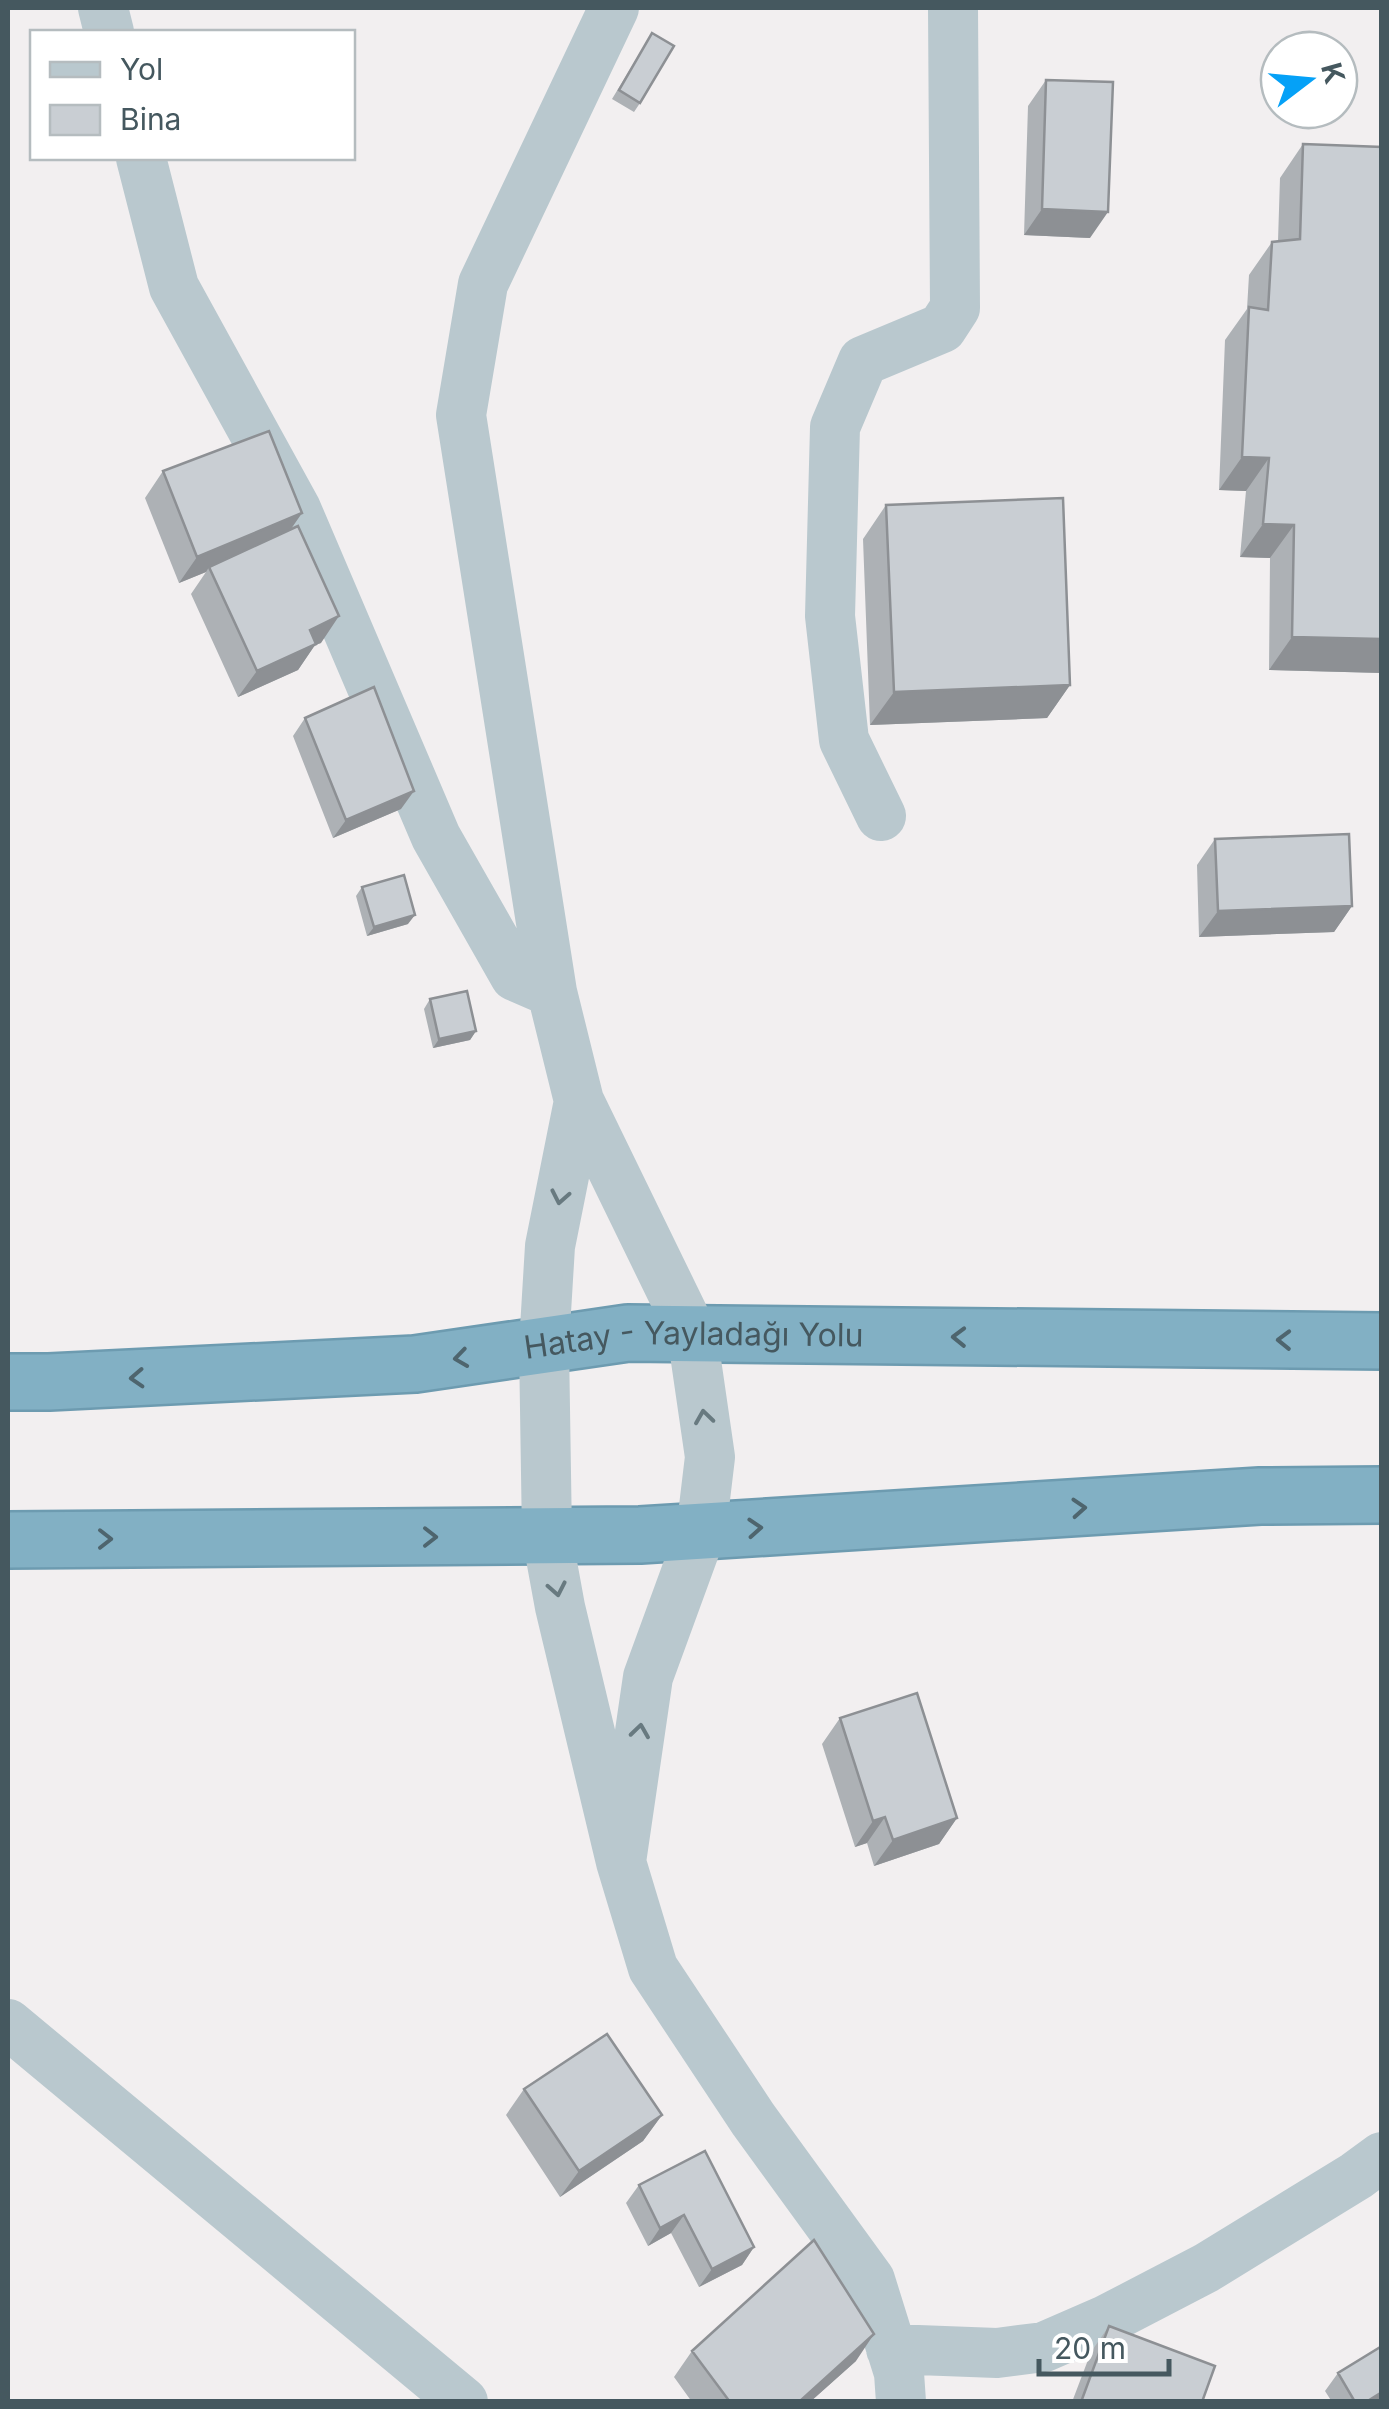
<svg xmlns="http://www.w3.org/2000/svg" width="1389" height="2409" font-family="Inter,sans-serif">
  <rect width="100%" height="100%" fill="#f2eff0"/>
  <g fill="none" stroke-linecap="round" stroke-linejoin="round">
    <g stroke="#6d9bb0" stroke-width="60">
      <g id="highway">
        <path id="s1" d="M 8,1382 L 49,1382 L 415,1364 L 628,1333 L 1382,1341"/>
        <path d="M 8,1540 L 640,1535 L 1260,1496 L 1382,1495"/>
      </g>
    </g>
    <path stroke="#b9c8ce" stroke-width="50" d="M 103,8 L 109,32
      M 614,8 L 483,284 L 461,415 L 552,992 L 579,1101 L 692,1333 L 710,1457 L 701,1532 L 648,1677 L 621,1862
      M 141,158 L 174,287 L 296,509 L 436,837 L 515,976 L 552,992
      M 881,816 L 844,740 L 830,616 L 835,427 L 863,361 L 942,328 L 955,308 L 953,8
      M 579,1101 L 550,1246 L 544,1345 L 547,1536 L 560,1607 L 621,1862 L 653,1968 L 753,2119 L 870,2280 L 899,2373 L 901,2402
      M 8,2024 L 463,2402
      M 891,2349 L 997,2353 L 1044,2347 L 1106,2320 L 1206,2268 L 1356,2176 L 1382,2157"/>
    <use href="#highway" stroke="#82b0c4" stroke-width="55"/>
  </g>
  <path fill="#adb1b5" d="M 652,33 L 640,103 L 634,112 L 612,99 Z
    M 1046,80 L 1090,238 L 1024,235 L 1028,106 Z
    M 1303,144 L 1382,147 L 1382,673 L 1269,670 L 1270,558 L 1240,557 L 1246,491 L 1219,490 L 1225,340 L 1247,309 L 1249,275 L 1272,242 L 1278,241 L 1280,178 Z
    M 163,471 L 302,513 L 290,530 L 321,643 L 315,645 L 298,670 L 238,697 L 191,594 L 206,572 L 179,583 L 145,498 Z
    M 886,505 L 1070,685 L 1047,718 L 870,725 L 863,539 Z
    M 305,718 L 401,809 L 333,838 L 293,736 Z
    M 1215,839 L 1352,906 L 1334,932 L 1199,937 L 1197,865 Z
    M 362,887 L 408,924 L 367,936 L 356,896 Z
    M 430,999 L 476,1031 L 470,1040 L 433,1048 L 424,1009 Z
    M 840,1718 L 957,1818 L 939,1844 L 874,1866 L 867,1843 L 855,1847 L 822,1744 Z
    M 524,2089 L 662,2115 L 643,2141 L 560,2197 L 506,2115 Z
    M 639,2185 L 754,2247 L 742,2265 L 699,2287 L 671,2233 L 648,2246 L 626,2203 Z
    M 1109,2326 L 1202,2402 L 1072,2402 L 1091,2352 Z
    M 692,2351 L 856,2361 L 810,2402 L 692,2402 L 674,2377 Z
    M 1338,2373 L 1382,2402 L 1332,2402 L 1325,2391 Z"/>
  <path fill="#8d9094" d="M 1042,209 L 1108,212 L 1090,238 L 1024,235 Z
    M 1242,457 L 1269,458 L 1246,491 L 1219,490 Z
    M 302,513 L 284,539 L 209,567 L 206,572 L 179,583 L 197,557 Z
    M 1263,524 L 1294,525 L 1270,558 L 1240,557 Z
    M 339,616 L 321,643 L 315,645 L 298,670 L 238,697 L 257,671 L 310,630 Z
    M 1292,637 L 1382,639 L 1382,673 L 1269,670 Z
    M 1070,685 L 1047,718 L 870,725 L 894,692 Z
    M 414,791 L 401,809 L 333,838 L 346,820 Z
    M 1352,906 L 1334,932 L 1199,937 L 1218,911 Z
    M 415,915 L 408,924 L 367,936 L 374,927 Z
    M 476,1031 L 470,1040 L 433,1048 L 439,1039 Z
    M 885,1817 L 867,1843 L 855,1847 L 873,1821 Z
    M 957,1818 L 939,1844 L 874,1866 L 893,1840 Z
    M 662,2115 L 643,2141 L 560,2197 L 579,2171 Z
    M 684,2215 L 671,2233 L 648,2246 L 660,2228 Z
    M 754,2247 L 742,2265 L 699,2287 L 712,2269 Z
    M 874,2334 L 856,2361 L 810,2402 L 799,2402 Z
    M 1382,2392 L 1382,2402 L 1366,2402 Z"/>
  <path fill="#c9ced3" stroke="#8d9094" stroke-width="2.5" d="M 652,33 L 674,46 L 640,103 L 619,90 Z
    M 1046,80 L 1113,82 L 1108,212 L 1042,209 Z
    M 1303,144 L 1382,147 L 1382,639 L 1292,637 L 1294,525 L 1263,524 L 1269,458 L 1242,457 L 1249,307 L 1268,310 L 1272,242 L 1300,239 Z
    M 269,431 L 302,513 L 197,557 L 163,471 Z
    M 1063,498 L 1070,685 L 894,692 L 886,505 Z
    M 298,526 L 339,616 L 310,630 L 316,644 L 257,671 L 209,567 Z
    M 374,687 L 414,791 L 346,820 L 305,718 Z
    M 1349,834 L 1352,906 L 1218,911 L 1215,839 Z
    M 404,875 L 415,915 L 374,927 L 362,887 Z
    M 467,991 L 476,1031 L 439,1039 L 430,999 Z
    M 917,1693 L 957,1818 L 893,1840 L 885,1817 L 873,1821 L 840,1718 Z
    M 607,2034 L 662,2115 L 579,2171 L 524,2089 Z
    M 705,2151 L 754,2247 L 712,2269 L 684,2215 L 660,2228 L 639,2185 Z
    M 814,2240 L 874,2334 L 799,2402 L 730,2402 L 692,2351 Z
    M 1109,2326 L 1215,2366 L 1202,2402 L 1081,2402 Z
    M 1382,2346 L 1382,2392 L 1366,2402 L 1355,2402 L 1338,2373 Z"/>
  <defs><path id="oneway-chevron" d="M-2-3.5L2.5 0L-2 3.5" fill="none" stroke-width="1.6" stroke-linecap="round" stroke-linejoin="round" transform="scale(2.5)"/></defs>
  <g stroke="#687a80">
    <use href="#oneway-chevron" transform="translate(560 1197) rotate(101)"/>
    <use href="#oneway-chevron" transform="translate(704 1417) rotate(-98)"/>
    <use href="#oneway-chevron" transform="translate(557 1589) rotate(79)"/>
    <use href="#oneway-chevron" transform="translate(640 1731) rotate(-82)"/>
  </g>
  <g stroke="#4e656e">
    <use href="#oneway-chevron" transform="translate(959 1337) rotate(-179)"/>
    <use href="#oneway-chevron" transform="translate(1284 1340) rotate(-179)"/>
    <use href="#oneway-chevron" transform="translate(461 1358) rotate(172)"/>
    <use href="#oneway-chevron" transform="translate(137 1378) rotate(177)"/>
    <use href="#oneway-chevron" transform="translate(1079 1508) rotate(-4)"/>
    <use href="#oneway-chevron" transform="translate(755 1528) rotate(-4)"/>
    <use href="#oneway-chevron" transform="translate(430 1537)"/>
    <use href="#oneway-chevron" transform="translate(105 1539)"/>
  </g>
  <g text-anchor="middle" stroke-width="9" stroke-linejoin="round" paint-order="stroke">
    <g font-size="32" fill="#45585f" stroke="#fff">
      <text dy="11" stroke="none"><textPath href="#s1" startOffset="688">Hatay - Yayladağı Yolu</textPath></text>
    </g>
  </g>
  <rect width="1389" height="2409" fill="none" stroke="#45585f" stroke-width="20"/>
  <rect x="30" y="30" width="325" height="130" fill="#ffffff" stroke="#b5bcbf" stroke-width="2.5"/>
  <rect x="50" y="62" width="50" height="15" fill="#b9c8ce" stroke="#b5bcbf" stroke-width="2.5"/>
  <text x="120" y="80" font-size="30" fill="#45585f">Yol</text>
  <rect x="50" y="105" width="50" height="30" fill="#c9ced3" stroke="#b5bcbf" stroke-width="2.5"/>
  <text x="120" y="130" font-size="30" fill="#45585f">Bina</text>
  <g transform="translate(1309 80) rotate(74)"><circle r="48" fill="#ffffff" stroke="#b5bcbf" stroke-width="2.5"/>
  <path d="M0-8L18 38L0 25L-18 38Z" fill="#05a1f7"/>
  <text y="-15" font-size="28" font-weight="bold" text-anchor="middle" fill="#45585f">K</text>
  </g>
  <path d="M1039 2359v15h130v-15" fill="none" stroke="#45585f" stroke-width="5"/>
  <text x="1054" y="2359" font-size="30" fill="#45585f" stroke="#ffffff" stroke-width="8" paint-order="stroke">20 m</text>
</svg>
